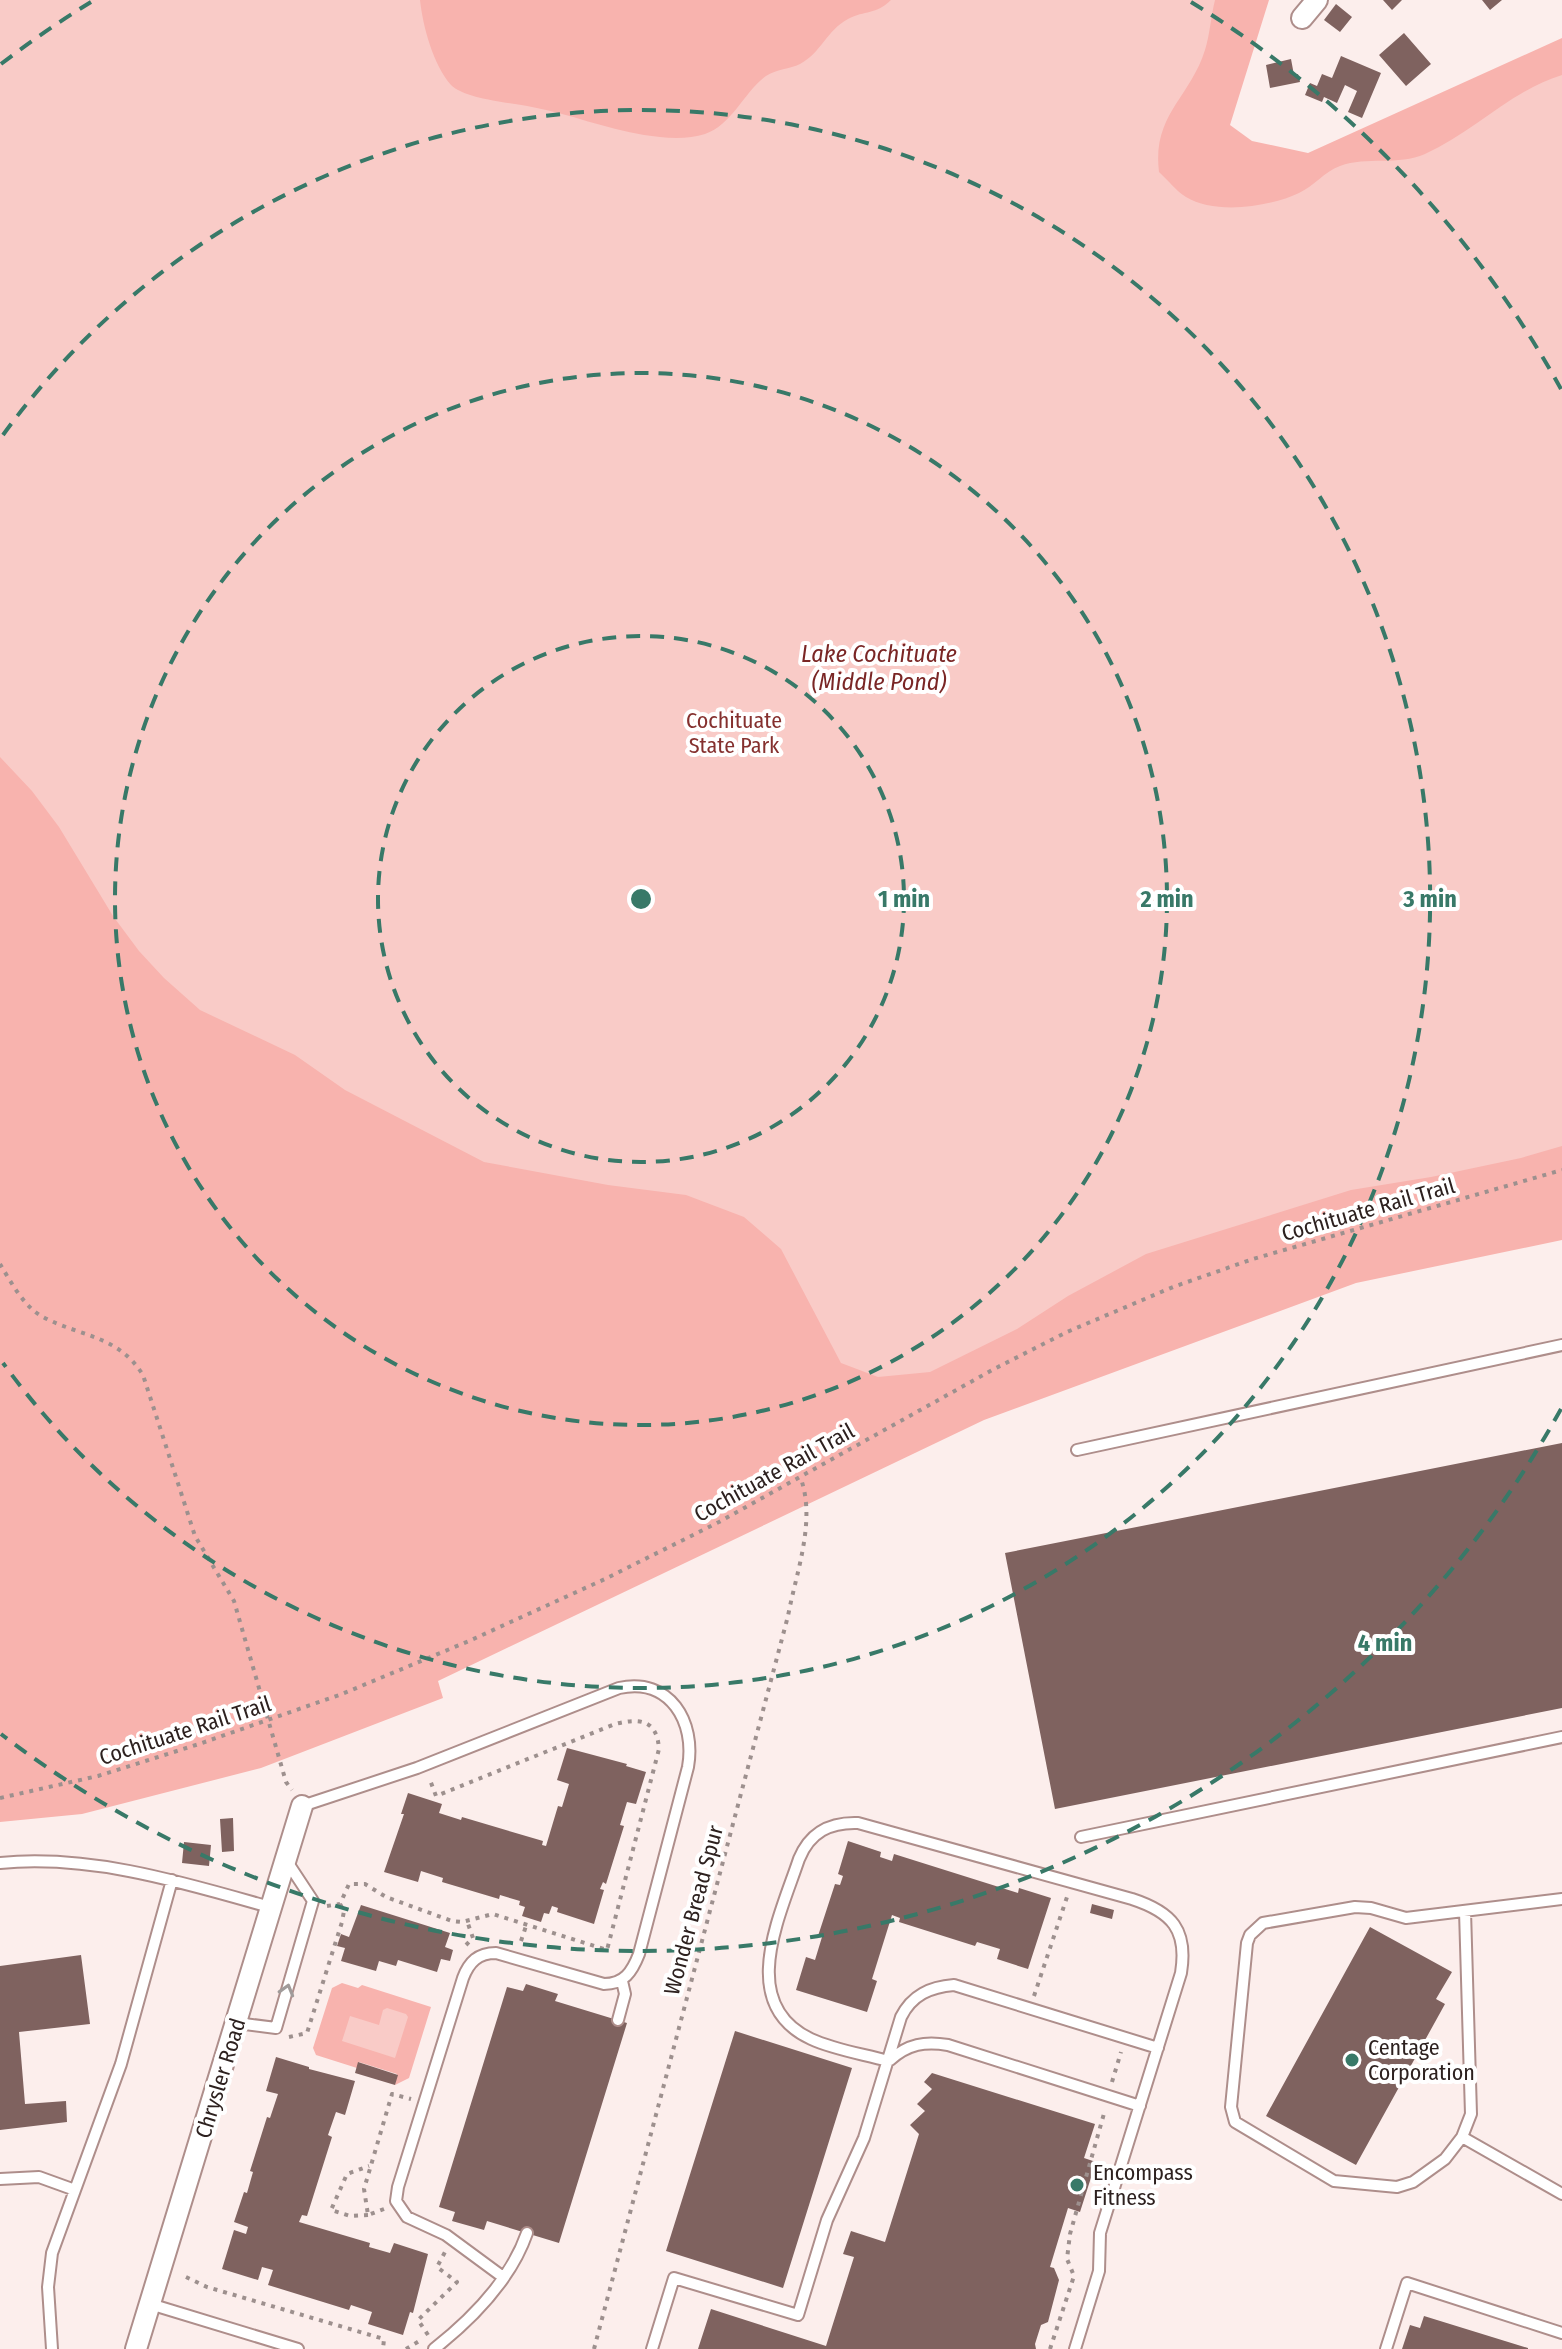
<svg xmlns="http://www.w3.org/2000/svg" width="1562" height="2349" font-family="'Fira Sans Condensed',sans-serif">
  <rect width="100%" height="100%" fill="#fceeec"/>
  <path fill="#f8b3ae" d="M 0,0 L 1269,0 L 1230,125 L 1252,141 L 1308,153 L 1562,38 L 1562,1240 L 1356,1283 L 984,1420 L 438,1681 L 443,1698 L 261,1768 L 82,1814 L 0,1822 Z
    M 342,1983 L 358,1988 L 362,1985 L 431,2007 L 409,2078 L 395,2085 L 397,2074 L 359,2062 L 357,2068 L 316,2055 L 313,2048 L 332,1988 Z"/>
  <path fill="#f9cbc7" d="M 0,0 L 420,0 C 423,27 433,64 451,85 C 464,99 513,103 532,107 C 570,114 606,129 644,135 C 663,138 687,140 705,134 C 732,125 744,92 766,76 C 776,69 790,69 800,64 C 821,53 827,30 848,19 C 865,10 876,15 891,0 L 1215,0 C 1211,16 1210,34 1205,50 C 1190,98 1152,115 1159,172 C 1168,180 1176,191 1186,197 C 1215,215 1270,207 1299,193 C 1314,186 1324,172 1340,166 C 1367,156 1398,166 1425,154 C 1474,132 1510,91 1562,75 L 1562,1146 L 1521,1158 L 1431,1177 L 1351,1190 L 1146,1254 L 1068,1296 L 1017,1329 L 930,1372 L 878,1377 L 841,1363 L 781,1249 L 744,1217 L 686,1195 L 608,1185 L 484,1162 L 345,1090 L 295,1055 L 200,1010 L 164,978 L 139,951 L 113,916 L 59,827 L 32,791 L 0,757 Z
    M 387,2008 L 406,2014 L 408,2017 L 395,2058 L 342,2041 L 350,2016 L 379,2025 L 383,2010 Z"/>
  <path fill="#7f625f" d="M 1383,0 L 1402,0 L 1392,10 Z
    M 1482,0 L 1502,0 L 1490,10 Z
    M 1336,4 L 1352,17 L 1340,32 L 1324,20 Z
    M 1404,33 L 1431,64 L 1406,86 L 1379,55 Z
    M 1341,56 L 1381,73 L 1362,118 L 1348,112 L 1357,91 L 1345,85 L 1337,103 L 1324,97 L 1322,102 L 1305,95 L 1310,83 L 1317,86 L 1322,74 L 1332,78 Z
    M 1291,59 L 1294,75 L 1298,74 L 1300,82 L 1270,88 L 1266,65 Z
    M 1562,1443 L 1562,1708 L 1055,1809 L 1005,1553 Z
    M 567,1748 L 627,1764 L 626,1766 L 646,1772 L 636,1804 L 627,1802 L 620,1825 L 624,1826 L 606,1884 L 603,1882 L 600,1889 L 604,1890 L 594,1924 L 557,1912 L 558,1908 L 552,1906 L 549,1914 L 544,1913 L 541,1922 L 522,1916 L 525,1907 L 519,1905 L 520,1901 L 500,1895 L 499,1899 L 442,1882 L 443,1878 L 421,1871 L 418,1882 L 384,1872 L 404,1814 L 401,1814 L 408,1793 L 442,1804 L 439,1813 L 461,1820 L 462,1817 L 543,1841 L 542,1845 L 546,1846 L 558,1806 L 562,1807 L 569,1784 L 557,1780 Z
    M 233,1818 L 234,1851 L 222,1852 L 220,1819 Z
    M 848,1841 L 881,1852 L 880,1857 L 892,1861 L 894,1854 L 1018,1893 L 1019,1888 L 1051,1898 L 1028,1969 L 997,1959 L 1000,1949 L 977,1942 L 975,1946 L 899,1922 L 900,1918 L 892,1915 L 872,1979 L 877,1981 L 867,2012 L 796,1990 L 806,1957 L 815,1960 L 822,1937 L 818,1936 L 835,1884 L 840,1885 L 843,1876 L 838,1874 Z
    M 184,1842 L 211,1845 L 209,1866 L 182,1863 Z
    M 1092,1904 L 1114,1910 L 1112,1919 L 1090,1913 Z
    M 361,1905 L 450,1933 L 445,1947 L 453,1950 L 450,1961 L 441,1959 L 437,1972 L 398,1960 L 396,1966 L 379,1961 L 376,1971 L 341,1961 L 345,1948 L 337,1946 L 341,1934 L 349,1937 Z
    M 1370,1927 L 1452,1972 L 1436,1999 L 1445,2004 L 1356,2165 L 1266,2116 Z
    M 81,1955 L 90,2024 L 19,2032 L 25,2104 L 66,2101 L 67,2122 L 0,2130 L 0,1966 Z
    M 526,1984 L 558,1994 L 555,2001 L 627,2023 L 559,2243 L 487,2221 L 484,2230 L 452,2221 L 455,2212 L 439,2207 L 507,1987 L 523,1991 Z
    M 735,2031 L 852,2068 L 783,2288 L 666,2251 Z
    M 276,2057 L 309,2067 L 309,2069 L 355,2081 L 345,2115 L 336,2112 L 328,2135 L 332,2137 L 307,2216 L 302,2215 L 299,2222 L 370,2243 L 369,2247 L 390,2253 L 394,2243 L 428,2254 L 413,2313 L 410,2312 L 403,2335 L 368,2324 L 372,2312 L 351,2305 L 349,2310 L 268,2285 L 273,2270 L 262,2267 L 258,2280 L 222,2269 L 234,2230 L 246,2234 L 248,2227 L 234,2222 L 244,2192 L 247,2193 L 253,2172 L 250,2171 L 267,2117 L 270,2118 L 278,2094 L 266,2091 Z
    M 358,2062 L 398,2075 L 395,2085 L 355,2073 Z
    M 932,2073 L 1095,2124 L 1084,2158 L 1096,2162 L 1080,2212 L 1068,2208 L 1050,2267 L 1054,2268 L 1059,2280 L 1048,2322 L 1041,2325 L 1035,2344 L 1036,2349 L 698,2349 L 711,2309 L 826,2346 L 854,2257 L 843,2254 L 851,2231 L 885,2242 L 919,2134 L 910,2125 L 925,2111 L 917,2104 L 932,2089 L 924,2082 Z
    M 1424,2316 L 1528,2348 L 1528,2349 L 1402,2349 L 1410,2325 L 1420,2328 Z"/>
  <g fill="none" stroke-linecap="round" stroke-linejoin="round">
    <g stroke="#ae8e8b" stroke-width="14">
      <path id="service" d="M 1077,1450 L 1562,1345
        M 302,1806 L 417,1768 L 619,1688 C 670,1677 696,1722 688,1767 L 639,1954 C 632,1972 624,1984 604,1984 L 496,1953 C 478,1953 469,1962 463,1978 L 398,2187 L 396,2201 L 407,2217 L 446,2235 L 503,2277
        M 1081,1837 L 1562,1737
        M 0,1863 C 92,1854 185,1883 273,1908
        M 1465,1911 L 1471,2114 L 1462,2137 L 1445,2159 L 1413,2182 L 1397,2187 L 1334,2181 L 1235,2122 L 1231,2107 L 1247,1943 L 1250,1935 L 1263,1923 L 1355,1907 L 1371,1908 L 1406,1918 L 1562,1899
        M 618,2020 L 625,1994 L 622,1981
        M 237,2023 L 276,2028 L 313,1901 L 286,1860
        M 890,2060 C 908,2044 925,2041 948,2045 L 1140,2106
        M 888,2061 C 863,2054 835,2050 811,2039 C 736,2004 780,1916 799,1859 C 810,1832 830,1822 858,1823 L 1132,1899 C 1172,1912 1188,1930 1181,1973 L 1100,2233 L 1099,2271 L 1075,2349
        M 1462,2137 L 1562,2194
        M 0,2179 L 39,2177 L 75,2190
        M 150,2304 L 298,2349
        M 52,2349 L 48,2287 L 52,2253 L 121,2064 L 172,1880
        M 434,2349 C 472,2319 511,2279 527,2233
        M 652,2349 L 674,2278 L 798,2315 L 827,2220 L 864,2138 L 901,2017 C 912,1995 930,1987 954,1985 L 1158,2048
        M 1386,2349 L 1407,2283 L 1562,2333"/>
    </g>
    <g stroke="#ae8e8b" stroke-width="24">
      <path id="minor" d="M 1302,18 L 1317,0
        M 136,2349 L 302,1806"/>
    </g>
    <path stroke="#9d908e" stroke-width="4" stroke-dasharray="4 6" stroke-linecap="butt" d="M 0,1264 C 11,1282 24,1307 43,1317 C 81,1337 118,1335 143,1375 L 195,1536 L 234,1601 L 286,1782 L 292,1790
      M 0,1798 L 98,1776 L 199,1744 L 342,1694 L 469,1641 L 605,1579 L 719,1522 L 994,1369 L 1067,1332 L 1173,1287 L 1253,1259 L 1562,1170
      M 327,1906 L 340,1904 L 349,1884 L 365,1884 L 386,1897 L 452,1921 L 462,1922 L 493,1914 L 607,1950 L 659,1749 C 657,1719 639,1718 615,1724 L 436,1796 L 430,1780
      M 521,1941 L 526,1926
      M 466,1945 L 473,1938 L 467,1921
      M 1034,1996 L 1068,1894
      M 289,2037 L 307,2033 L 342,1922 L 344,1911 L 340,1904
      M 1112,2082 L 1121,2052
      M 384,2209 L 368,2215 L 364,2189 L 392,2094 L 411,2099
      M 368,2215 L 350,2216 L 331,2210 L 347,2174 L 369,2166
      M 186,2277 L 207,2287 L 384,2339 L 383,2349
      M 428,2335 L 418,2320 L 457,2282 L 437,2267 L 445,2252
      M 406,2349 L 421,2340
      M 594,2349 L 788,1616 C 796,1573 816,1522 801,1479
      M 1050,2349 L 1074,2276 L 1067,2259 L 1070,2234 L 1105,2110"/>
    <use href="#service" stroke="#fff" stroke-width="10"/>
    <use href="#minor" stroke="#fff" stroke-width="20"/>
  </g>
  <defs><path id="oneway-chevron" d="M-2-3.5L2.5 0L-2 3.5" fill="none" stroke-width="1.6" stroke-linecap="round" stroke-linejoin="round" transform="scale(2)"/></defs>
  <use stroke="#a09b9a" href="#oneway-chevron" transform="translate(287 1990) rotate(-74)"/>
  <g fill="none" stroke="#387968" stroke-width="4" stroke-dasharray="14 10">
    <circle cx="641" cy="899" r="263"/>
    <circle cx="641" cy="899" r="526"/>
    <path d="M3 435A789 789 0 1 1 3 1363"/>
    <path d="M1561 1409A1052 1052 0 0 1 1 1734M1 64A1052 1052 0 0 1 91 2M1191 2A1052 1052 0 0 1 1561 389"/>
  </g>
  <g fill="#387968" stroke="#fff" stroke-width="3">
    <circle cx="1352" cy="2060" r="8"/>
    <circle cx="1077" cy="2185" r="8"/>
  </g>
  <g text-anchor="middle" stroke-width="8" stroke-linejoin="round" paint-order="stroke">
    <g font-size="22" fill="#85302e" stroke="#fff">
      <text x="734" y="728">Cochituate<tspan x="734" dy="25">State Park</tspan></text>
    </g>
    <g font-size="22" fill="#2d211f" stroke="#fff">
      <text transform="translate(1368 1209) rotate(-16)" y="8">Cochituate Rail Trail</text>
      <text transform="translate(774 1472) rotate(-29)" y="8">Cochituate Rail Trail</text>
      <text transform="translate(185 1730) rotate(-18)" y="8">Cochituate Rail Trail</text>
      <text transform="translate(693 1910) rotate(-75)" y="8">Wonder Bread Spur</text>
      <text transform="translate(220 2078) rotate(-73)" y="8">Chrysler Road</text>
    </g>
    <g font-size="22" fill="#2d211f" stroke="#fff" text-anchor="start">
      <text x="1368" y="2055">Centage<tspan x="1368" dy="25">Corporation</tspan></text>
      <text x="1093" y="2180">Encompass<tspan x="1093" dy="25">Fitness</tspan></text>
    </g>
    <g font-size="24" font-style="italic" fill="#7a2625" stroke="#fff">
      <text x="879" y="662">Lake Cochituate<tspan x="879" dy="28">(Middle Pond)</tspan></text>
    </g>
  </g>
  <circle cx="641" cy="899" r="12" fill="#387968" stroke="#fff" stroke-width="4"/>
  <g font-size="24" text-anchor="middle" font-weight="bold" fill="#387968" stroke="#fff" stroke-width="8" stroke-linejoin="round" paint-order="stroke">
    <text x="904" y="907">1 min</text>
    <text x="1167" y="907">2 min</text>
    <text x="1430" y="907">3 min</text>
    <text x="1385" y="1651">4 min</text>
  </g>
</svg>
